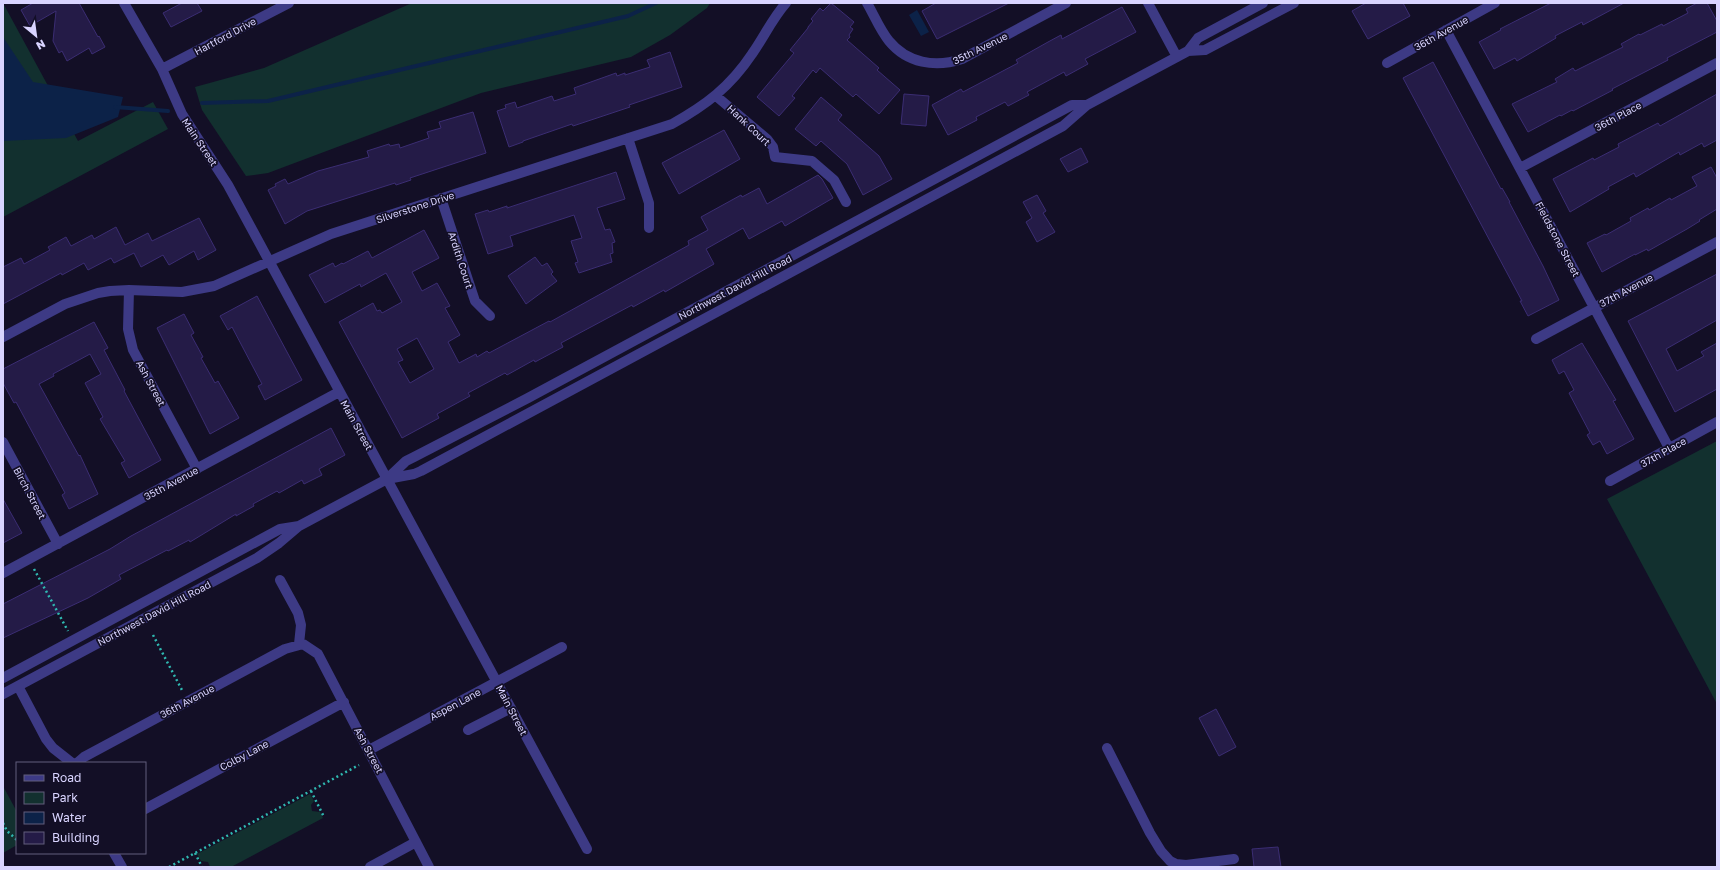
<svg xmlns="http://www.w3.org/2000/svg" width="1720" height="870" font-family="'Golos Text',sans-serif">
  <rect width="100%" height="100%" fill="#130f26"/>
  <path fill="#12302f" d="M 3,3 L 78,141 L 153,102 L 168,129 L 3,217 Z
    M 412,3 L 710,3 L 707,8 L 670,35 L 631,57 L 481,93 L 268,173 L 246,176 L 202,110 L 195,87 L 264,68 Z
    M 1717,441 L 1717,704 L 1607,499 Z
    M 3,786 L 17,812 L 17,845 L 3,853 Z
    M 310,794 L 314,801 L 311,805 L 312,811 L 320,812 L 323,818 L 231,867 L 210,867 L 208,862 L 201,861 L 197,854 Z"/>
  <path fill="#0c2248" d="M 917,10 L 929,32 L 921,36 L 909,15 Z
    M 3,37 L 33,82 L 123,97 L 118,117 L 66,138 L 3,141 Z"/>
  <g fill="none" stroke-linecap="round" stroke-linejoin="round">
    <path stroke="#0c2248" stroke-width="4" d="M 202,103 L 268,101 L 628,16 L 656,3
      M 115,107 L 168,111"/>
  </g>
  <path fill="#241b47" stroke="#3b2d73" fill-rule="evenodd" d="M 33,3 L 79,3 L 98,37 L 99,36 L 105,47 L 92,54 L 89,48 L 67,61 L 62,51 L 59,53 L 53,41 L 56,11 L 30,26 L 21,10 Z
    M 182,3 L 197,3 L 202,11 L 171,27 L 163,13 Z
    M 831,3 L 854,22 L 850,27 L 853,29 L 849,35 L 850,37 L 847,40 L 879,68 L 877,70 L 900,90 L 879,114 L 856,94 L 853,97 L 820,68 L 816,73 L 813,70 L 792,96 L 795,98 L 779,116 L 757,97 L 794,53 L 790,50 L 808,28 L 808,27 L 813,21 L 811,19 L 820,8 L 823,11 Z
    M 936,3 L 1009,3 L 937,39 L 922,11 Z
    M 1366,3 L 1403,3 L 1410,16 L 1368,39 L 1352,11 Z
    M 1551,3 L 1624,3 L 1583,25 L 1582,22 L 1555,36 L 1556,38 L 1517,61 L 1515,58 L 1494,69 L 1479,42 L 1501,30 L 1500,29 Z
    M 1697,3 L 1707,3 L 1717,21 L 1717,32 L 1667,58 L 1668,60 L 1612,89 L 1613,90 L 1573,111 L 1572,110 L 1561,116 L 1560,115 L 1528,132 L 1512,104 L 1557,82 L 1555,79 L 1573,68 L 1575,71 L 1623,47 L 1621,44 L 1639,34 L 1640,35 L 1662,24 L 1663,26 L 1688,13 L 1686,9 Z
    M 1122,7 L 1136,32 L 1085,59 L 1088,64 L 1066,76 L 1064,72 L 1027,92 L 1029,95 L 1008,106 L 1005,102 L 976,117 L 977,120 L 948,135 L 932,105 L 961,89 L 963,92 L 1018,63 L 1016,60 L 1048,42 L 1061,35 L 1062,39 Z
    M 670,52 L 682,87 L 629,105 L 630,107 L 573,126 L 572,124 L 523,141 L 523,142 L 509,147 L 497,111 L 506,108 L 505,105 L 515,102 L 517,108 L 552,96 L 554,101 L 576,94 L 574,88 L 616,73 L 617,76 L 625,73 L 625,75 L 650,67 L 647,60 Z
    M 1433,62 L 1501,189 L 1502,188 L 1510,202 L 1509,202 L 1543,266 L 1559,300 L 1528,316 L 1520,301 L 1522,301 L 1403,78 Z
    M 904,94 L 929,96 L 926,126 L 901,124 Z
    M 1717,94 L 1717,140 L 1704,147 L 1702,143 L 1680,155 L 1679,152 L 1636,177 L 1634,173 L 1608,187 L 1609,189 L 1570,212 L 1553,179 L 1593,158 L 1594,160 L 1619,147 L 1618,144 L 1637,134 L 1658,123 L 1660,126 Z
    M 821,97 L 842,115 L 838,120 L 879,156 L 892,179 L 863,195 L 847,164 L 821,141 L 816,146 L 795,129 Z
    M 473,112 L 486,153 L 410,178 L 411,180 L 396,185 L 395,183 L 307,211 L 285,224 L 268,190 L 276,186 L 275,184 L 285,179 L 288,184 L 318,171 L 369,157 L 367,151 L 389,144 L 390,146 L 399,144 L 400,148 L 429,138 L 427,132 L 441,128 L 439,122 Z
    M 724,130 L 740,159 L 679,194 L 662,163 Z
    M 1081,148 L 1088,162 L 1068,172 L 1060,159 Z
    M 1711,167 L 1717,178 L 1717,209 L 1699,220 L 1700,221 L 1687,229 L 1648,251 L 1647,249 L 1635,255 L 1635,254 L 1602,272 L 1587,243 L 1605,234 L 1606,235 L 1631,221 L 1630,218 L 1648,208 L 1649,210 L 1670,198 L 1671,200 L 1697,186 L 1692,177 Z
    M 616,172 L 625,199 L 597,208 L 605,230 L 610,229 L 615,242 L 612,243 L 613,253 L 610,254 L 612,262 L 579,273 L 575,263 L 578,262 L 571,241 L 582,238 L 574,215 L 510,236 L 513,246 L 488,254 L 475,214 L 488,210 L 489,212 L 507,206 L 507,208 Z
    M 818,175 L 822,179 L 833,198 L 785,226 L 782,221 L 749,239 L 743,228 L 706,249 L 714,264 L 665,292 L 664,290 L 633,307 L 632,305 L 561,343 L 563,347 L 535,362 L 534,360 L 507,375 L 505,373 L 468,393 L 470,396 L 437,414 L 439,418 L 402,438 L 339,322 L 373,303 L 377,311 L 380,310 L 382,313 L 402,302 L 386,273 L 361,287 L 360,284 L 325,303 L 309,275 L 333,263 L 335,267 L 342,263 L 343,264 L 368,251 L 372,258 L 424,230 L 439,258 L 412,272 L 422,291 L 437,283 L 450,306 L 445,308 L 460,335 L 448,342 L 459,363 L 476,354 L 477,357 L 487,351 L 489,353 L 549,321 L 550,322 L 689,245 L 688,241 L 708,230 L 701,217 L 741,195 L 742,197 L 759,188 L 767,204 ZM 417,338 L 434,369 L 410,383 L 398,362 L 403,360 L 397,349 Z
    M 1037,195 L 1046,211 L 1043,213 L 1055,232 L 1037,242 L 1026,222 L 1032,218 L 1023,202 Z
    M 199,218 L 216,250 L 198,260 L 194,251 L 169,265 L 163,255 L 141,267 L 134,253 L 114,263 L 111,258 L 88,270 L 84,263 L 62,275 L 61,273 L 3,304 L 3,267 L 21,258 L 24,264 L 50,250 L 48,247 L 66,237 L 71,246 L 92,235 L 94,239 L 116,227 L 125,245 L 148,233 L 152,241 Z
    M 535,257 L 542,266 L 547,263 L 553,272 L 551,274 L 557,281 L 526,304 L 508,276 Z
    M 1717,274 L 1717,320 L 1666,349 L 1677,371 L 1704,356 L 1701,352 L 1717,343 L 1717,389 L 1675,412 L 1628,321 Z
    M 257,296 L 302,380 L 265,400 L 258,386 L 262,384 L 232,327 L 228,330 L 220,316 Z
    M 184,314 L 194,333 L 191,335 L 203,357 L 201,358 L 215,383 L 218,381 L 239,418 L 210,434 L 157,328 Z
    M 94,322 L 108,348 L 104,350 L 125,390 L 124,391 L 161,460 L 129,478 L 121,463 L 125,461 L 100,419 L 103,417 L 85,383 L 101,374 L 90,354 L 53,374 L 54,376 L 39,384 L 79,456 L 80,455 L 98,494 L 69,509 L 62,495 L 65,493 L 16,402 L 14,403 L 3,383 L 3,369 Z
    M 1582,343 L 1616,400 L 1613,401 L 1634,439 L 1607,454 L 1600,441 L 1593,445 L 1587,435 L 1590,433 L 1569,393 L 1574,390 L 1564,371 L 1559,374 L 1552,360 Z
    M 331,428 L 345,455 L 319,469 L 322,475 L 304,484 L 302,480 L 279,493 L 277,491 L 253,504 L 254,506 L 236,516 L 236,514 L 190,542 L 189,540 L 168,551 L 167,550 L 119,575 L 121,579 L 88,598 L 3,638 L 3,604 L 110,549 L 131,536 Z
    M 3,499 L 22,533 L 3,543 Z
    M 1216,709 L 1236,747 L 1219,756 L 1199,718 Z
    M 1278,847 L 1281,867 L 1254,867 L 1252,849 Z"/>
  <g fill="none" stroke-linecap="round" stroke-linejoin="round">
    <path stroke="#2fb8b0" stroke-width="2.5" stroke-dasharray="2 3" stroke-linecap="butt" d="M 34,569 L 68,631
      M 153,635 L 183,692
      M 311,791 L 324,817
      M 3,823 L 7,831 L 17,840
      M 195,853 L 202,867
      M 169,867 L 359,765"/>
    <path stroke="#3d3a85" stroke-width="10" d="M 124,3 L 162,69 L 182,114 L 228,185 L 587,849
      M 867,3 C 874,15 880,30 889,41 C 907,63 935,68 962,59 L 1066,3
      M 1148,3 L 1177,57
      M 1446,30 L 1669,448
      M 1188,51 L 1205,50 L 1294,3
      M 1387,63 L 1495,3
      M 162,69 L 289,3
      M 716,96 L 767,139 L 773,147 L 775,157 L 812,161 L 834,180 L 846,202
      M 628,138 L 649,203 L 649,228
      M 1520,168 L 1717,63
      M 441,198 L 475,301 L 490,316
      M 129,290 L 128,329 L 133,350 L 197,469
      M 3,337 L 65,304 L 98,293 L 110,291 L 129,290 L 182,292 L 214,286 L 331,234 L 672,124 C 706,105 730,87 752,54 C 764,37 772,19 786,3
      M 1536,339 L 1717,242
      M 3,442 L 58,544
      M 387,479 L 414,474 L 421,471 L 1063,126 L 1087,105 L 1188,51 L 1198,38 L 1263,3
      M 1610,481 L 1717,422
      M 3,573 L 339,392
      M 280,580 L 298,613 L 301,625 L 299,644
      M 3,678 L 280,529 L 299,526
      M 18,686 L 46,739 L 53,748 L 72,763
      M 3,694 L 257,558 L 279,543 L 299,526 L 387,479 L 406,461 L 414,457 L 528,398 L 1072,105 L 1087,105
      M 468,730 L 511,708
      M 1107,748 L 1150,833 L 1161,851 L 1170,861 L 1176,864 L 1186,865 L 1234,859
      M 369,750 L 562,647
      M 77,763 L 84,757 L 285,649 L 303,644 L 318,654 L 429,867
      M 145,809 L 344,702
      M 114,853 L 122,867
      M 370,867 L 416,842"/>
  </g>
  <g text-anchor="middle" stroke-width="3.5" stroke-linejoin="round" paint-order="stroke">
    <g font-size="10" fill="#d9d4ff" stroke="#130f26">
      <text transform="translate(1441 33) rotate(-29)" y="4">36th Avenue</text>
      <text transform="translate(225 36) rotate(-28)" y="4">Hartford Drive</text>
      <text transform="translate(980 48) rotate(-26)" y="4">35th Avenue</text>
      <text transform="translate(1618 116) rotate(-28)" y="4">36th Place</text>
      <text transform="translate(749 125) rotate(43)" y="4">Hank Court</text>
      <text transform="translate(200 142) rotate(56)" y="4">Main Street</text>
      <text transform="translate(415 207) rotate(-18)" y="4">Silverstone Drive</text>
      <text transform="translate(1558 239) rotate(62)" y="4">Fieldstone Street</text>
      <text transform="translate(461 260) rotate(72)" y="4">Ardith Court</text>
      <text transform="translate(735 287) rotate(-28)" y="4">Northwest David Hill Road</text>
      <text transform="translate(1626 290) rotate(-28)" y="4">37th Avenue</text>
      <text transform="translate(151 383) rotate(62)" y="4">Ash Street</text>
      <text transform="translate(357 425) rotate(61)" y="4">Main Street</text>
      <text transform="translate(1663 452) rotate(-29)" y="4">37th Place</text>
      <text transform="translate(171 483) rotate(-28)" y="4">35th Avenue</text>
      <text transform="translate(30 493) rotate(62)" y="4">Birch Street</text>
      <text transform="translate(154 613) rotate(-28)" y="4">Northwest David Hill Road</text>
      <text transform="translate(187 701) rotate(-28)" y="4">36th Avenue</text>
      <text transform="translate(455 704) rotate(-28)" y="4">Aspen Lane</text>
      <text transform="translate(512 710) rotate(62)" y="4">Main Street</text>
      <text transform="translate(369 750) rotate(62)" y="4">Ash Street</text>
      <text transform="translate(244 755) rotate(-28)" y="4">Colby Lane</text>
    </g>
  </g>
  <rect width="1720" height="870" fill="none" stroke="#d9d4ff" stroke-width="8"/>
  <rect x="16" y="762" width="130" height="92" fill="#130f26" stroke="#625e7d"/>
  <rect x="24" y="775" width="20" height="6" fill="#3d3a85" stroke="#625e7d"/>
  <text x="52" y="782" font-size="12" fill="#d9d4ff">Road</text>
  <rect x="24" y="792" width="20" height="12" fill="#12302f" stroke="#625e7d"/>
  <text x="52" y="802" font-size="12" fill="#d9d4ff">Park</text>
  <rect x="24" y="812" width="20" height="12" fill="#0c2248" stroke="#625e7d"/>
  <text x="52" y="822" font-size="12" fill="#d9d4ff">Water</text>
  <rect x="24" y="832" width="20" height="12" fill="#241b47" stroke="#625e7d"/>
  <text x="52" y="842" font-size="12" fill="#d9d4ff">Building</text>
  <g transform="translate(36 36) rotate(151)" stroke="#130f26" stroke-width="3" paint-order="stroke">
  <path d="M0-3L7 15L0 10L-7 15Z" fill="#d9d4ff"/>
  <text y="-6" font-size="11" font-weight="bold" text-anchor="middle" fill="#d9d4ff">N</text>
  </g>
</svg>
